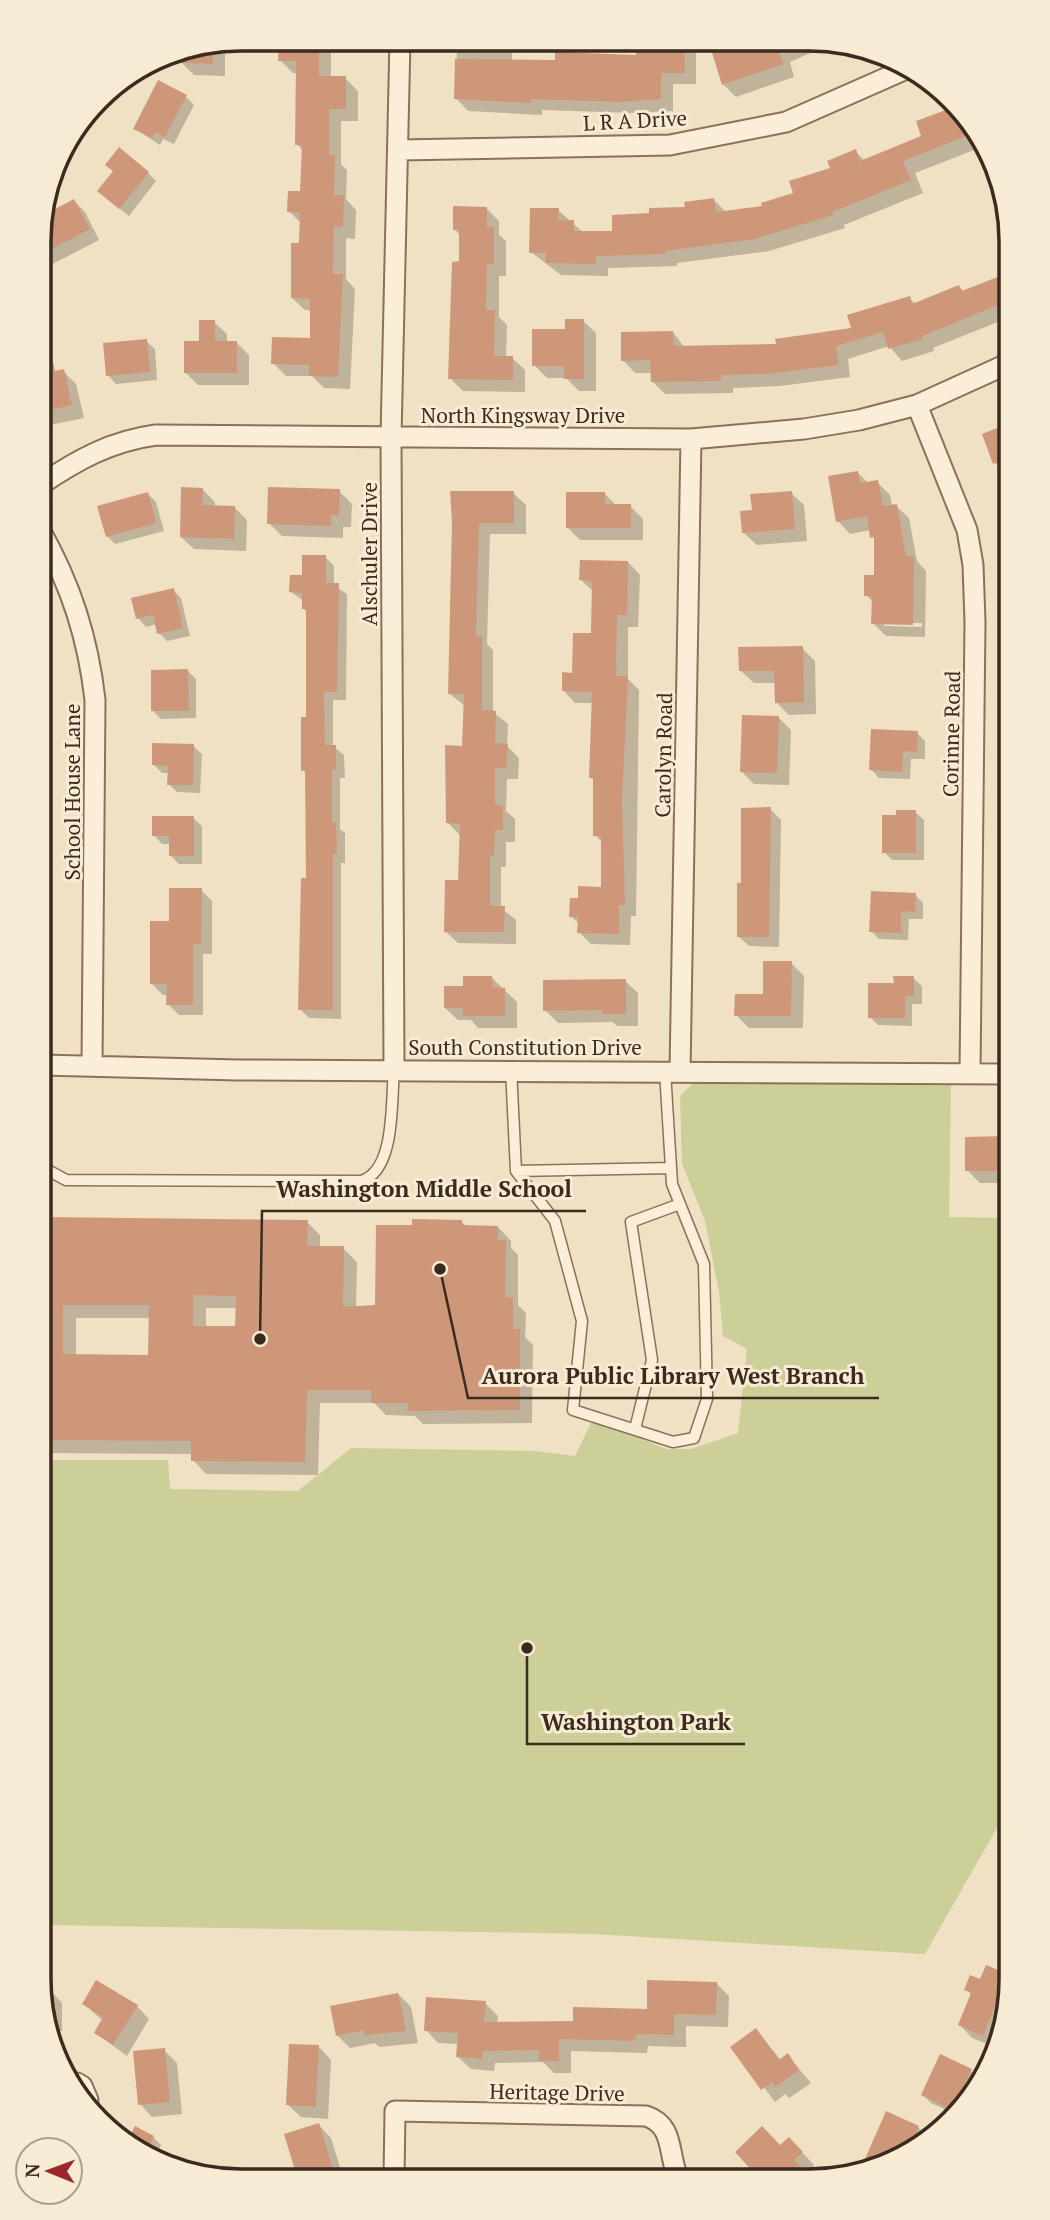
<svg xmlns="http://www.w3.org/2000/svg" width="1050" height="2220" viewBox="0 0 1050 2220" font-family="'PT Serif',serif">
	<rect width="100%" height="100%" fill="#f0e0c4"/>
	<path fill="#cccf97" d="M695 1081 951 1084 949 1217 1008 1218 1010 1805 925 1954 594 1934 45 1925 43 1460H168L170 1489 298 1491 351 1448 535 1451 575 1456 593 1419 666 1449H691L738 1433 747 1349 723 1336 719 1292 705 1221 682 1164 680 1096Z"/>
	<path fill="#0003" fill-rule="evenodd" d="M281 39H358V44H331V78H345L358 91V121H341V164L347 170 346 199 356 210 355 239 346 238V279L355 289 350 389 324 388 312 376H286L273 363 311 340 312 311 305 310 292 298 301 223 289 211 302 193 303 151 297 144 298 73H293L280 60Z
		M457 40H512V61L556 62 638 57V41H685L696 52V84H673V111L634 113 542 110V115L468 111 456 98Z
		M225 41V76L194 75 181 62V50Z
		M730 42H849L857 47 841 54 831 44 790 62 794 77 736 97 723 84 712 47Z
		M186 97 194 105 174 144 163 139 160 145 135 129Z
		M955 108 987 160 974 150 915 173 923 193 844 225 845 228 769 251 677 263V266L608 268V276L561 275 531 252 558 210 584 233H614L651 215 714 200 727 213 765 208 795 194 855 151 865 161 924 137 918 122Z
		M148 173 156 181 129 216 108 199Z
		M74 201 85 212 99 240 39 271 41 219Z
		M486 208 499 221V235L506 241V276H499V317L507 325 506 358H512L525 370V392L463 391 450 378 461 263V236L455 230Z
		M959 287 965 292 1005 294V319L933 348 934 351 902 361 889 346 848 359 850 377 780 386 733 388V393L665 394 652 381V373H635L623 360 673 332 685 348 778 346 853 330 909 298 916 304Z
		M583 321 596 333V391H579L566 378H547L534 365 567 331Z
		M214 322 227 334V343H237L249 355V385H198L185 372Z
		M146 341 155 349 157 380 116 384 108 375Z
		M54 370 57 373 63 371 76 384 84 418 40 427 39 373Z
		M1005 426 1006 474 995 463 984 435Z
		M857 472 869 484 877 482 890 495 892 506H896L909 518 917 561 926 571 925 637 886 636 873 623 874 603 866 595 875 577 876 541 871 530 850 534 838 521ZM884 622 922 623V627L884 626Z
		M202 489 215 502V507H234L247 520 246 551 194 549 181 537Z
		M339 491 352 504 351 527H343V538L282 536 269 523Z
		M513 493 526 505V534H490L487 644 493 650V712L508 724 507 746 519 758 518 779H507L506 811 515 819V842H506V867H501V908L516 920V944L458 943 445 931 460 882V835L448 823 463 747 465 706 450 694 454 523Z
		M791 493 804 505 807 541 757 545 744 533Z
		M148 494 156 502 164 531 115 544 107 536Z
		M605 494 617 506H630L643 519V540H580L567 527Z
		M325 557 334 566V585L347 594 346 700H333V746L344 755 345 778H340V829L345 833V863H341V1019L309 1018 300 1009 308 879 307 774 303 770 308 718V613L303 608 304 601 291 592Z
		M628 562 640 575 638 627H628V679L639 690 636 916H631L630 945 591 944 579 932V924L571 916 580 900 602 889 603 843 595 835V781L591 777 593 703H575L563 690 593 635 594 592 581 580Z
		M173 590 181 598 190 636 167 641 159 633 157 624 146 627 138 618Z
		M802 648 815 661 816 714 789 715 776 702V683H754L741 671Z
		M188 671 196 679V718L161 719 153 711Z
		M41 710 42 754 48 760 47 777H41Z
		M779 718 791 730 789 785 754 784 742 772Z
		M917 733 925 741V759H911L910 779 879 778 871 769Z
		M193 746 202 754 200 793 177 792 169 784V773H162L154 765Z
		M770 809 781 820 779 947 749 946 738 936Z
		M915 812 924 820V860H892L884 852 898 817Z
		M193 818 202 826V864H179L171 856V844H162L154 835Z
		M41 826 45 829V1025H42Z
		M201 890 212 901V954H203V1015H179L168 1004V995H163L152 984 170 922Z
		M915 895 923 903V919H909L908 940 879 939 871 931Z
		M791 963 804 976 803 1028H749L736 1015 764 996Z
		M492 978 517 1002V1028H478L471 1020H458L445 1008 465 988Z
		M913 978 922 986V1004H912V1026L878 1025 870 1017 895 985Z
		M625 981 638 993V1026H617L613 1022 558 1023 545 1010Z
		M1000 1134H1008V1183H980L967 1170 1000 1138Z
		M43 1219 307 1222 320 1235V1248H343L357 1262 356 1308 377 1307 414 1227 462 1222 467 1227H498L511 1241V1248L518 1255V1305L526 1313 525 1337 533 1345 532 1423 423 1424 415 1416 386 1415 374 1403H320L318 1475 206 1474 193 1460V1454L48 1453 43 1448ZM206 1308H237V1328H206ZM76 1318H150V1356H76Z
		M1011 1860V1884L1004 1877Z
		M1011 1904V1933L1003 1924Z
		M1007 1976 1011 1980V1993L995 2047 972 2038 960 2025 972 1995 966 1989Z
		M716 1983 729 1996 728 2027 686 2026V2047L648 2046 647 2053 571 2051V2073H554L543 2062 495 2063 494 2071 471 2069 458 2057 459 2044 438 2043 426 2030 485 2003 498 2016 497 2024 574 2022 648 2011Z
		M45 1992H52L62 2003V2031H45Z
		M398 1994 411 2007 418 2043 379 2047 375 2043 350 2048 337 2035Z
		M84 2004 137 2006 149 2019 127 2056 96 2033 103 2021Z
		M756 2030 781 2060 788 2056 811 2083 789 2098 785 2094 775 2102 733 2047Z
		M319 2047 331 2060 328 2119 301 2117 288 2105Z
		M164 2050 177 2063 182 2114 152 2117 140 2104Z
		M971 2071 979 2079 967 2103 957 2115 931 2103 923 2095Z
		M319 2125 331 2138 343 2177H298L286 2135Z
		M918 2127 926 2135 870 2170 865 2165Z
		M153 2137 161 2145 158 2152 178 2166 129 2142Z
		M781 2147 802 2152 814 2165 807 2175H759L737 2152Z
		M496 2172H521L525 2176H496Z"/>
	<path fill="#cf9779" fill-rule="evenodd" d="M279 39 319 41V76H346V109H329V155H335L334 195H344L343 227 334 226 333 274H343L338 377 309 376V365L271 364 272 337 310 338V299L291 298V243H299L300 213 287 212 288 191H300L302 145H295L296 61H278Z
		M636 41H684L685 73H661V99L620 102 531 99V103L454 99 455 59 555 60V52L636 55Z
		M724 42H776L783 64 722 85 710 46Z
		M213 44V64L155 62 164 54Z
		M158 80 187 95 165 137 155 132 152 138 133 129Z
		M954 107 971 134 903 161 911 180 832 212 833 215 755 239 665 251V254L596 256V264L546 263V253H529L530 208H559L558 220H574V231H612V215L649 213V208L685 207 684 202 714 198 716 212 762 206 761 203 793 193 789 181 830 168 827 161 856 149 860 161 921 136 916 121Z
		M119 147 149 172 119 209 97 191 113 171 105 165Z
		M74 199 90 229 44 253 39 244 42 216Z
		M453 206 487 207V227H494V264H487L486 310H495L494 356H513V380L448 379 452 262 459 261V230H453Z
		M1005 274V302L922 336 923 339 888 349 883 332 836 346 839 365 766 374 721 375V381L651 382 650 360 621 361V332L673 331 674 346 776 344 775 339 851 328 847 315 910 296 912 304 959 285 962 291Z
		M565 319H584V379H564V366H532V329H565Z
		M199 320H215V341H237V373H184V341H199Z
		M46 331 55 371 64 369 72 405 40 412 39 332Z
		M147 339 150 372 106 376 103 343Z
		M1005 425V459L993 464 982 434Z
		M858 471 860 483 878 480 883 506 897 504 906 556H914L913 625 871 624 872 596H864V575H874V537L870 538 867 516 836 522 828 476Z
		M181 487 203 488 202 505 235 506 234 539 180 537Z
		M268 487 340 489 339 515H331V526L267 524Z
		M450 491H514V523H479L476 636H482V710L496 711 495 743 508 744 506 768H495V805L503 806V830H495L494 856H490V906H505L504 932H444L445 880H458L460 824 446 823 445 745 462 746 464 694H448L452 523Z
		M792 491 795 529 742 533 740 511 752 510 750 494Z
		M148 492 156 523 106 537 97 506Z
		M566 492H605V504H631V528H566Z
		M302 555H326V583H339L337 692H324L325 745H336V770H332V822H336L337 854H333V1010H298L301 878H306L305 770 301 771V717H306V609H302V593L289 592 290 575H302Z
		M580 560 628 561 627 615H617L616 676H628L622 800 625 905H619V934L577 933 578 917H569L570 898H578V886L601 887V836H593V778H589L592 692 562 691V672L572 673 573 633H591L592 581 579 580Z
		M174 588 183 628 157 634 153 615 136 619 131 598Z
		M803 646 804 702 775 703 774 671H739L738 647Z
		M188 669 189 711H151V670Z
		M742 715 779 716 777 773 740 772Z
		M871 729 918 731 917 752 903 751 902 772 869 770Z
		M152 743 194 744 193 785H167L168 766 152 765Z
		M771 807 769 937H737V883H741V808Z
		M896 810H916V853H882V815H896Z
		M152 816H194V856H169V836H152Z
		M169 888H202L201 944H193V1005H166L167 984H150V921H169Z
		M871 891 916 893 915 912 901 911V933L869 932Z
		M763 961H792L791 1016H734L735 994H763Z
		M463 976H492L493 987 505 988V1016H463V1008H444V986H463Z
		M893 976H914V996H905V1018H868V983H894Z
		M626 979V1014H602V1010L543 1011V980Z
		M1008 1136V1171H965V1137Z
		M43 1217 308 1220 307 1246H344L343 1307 375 1305 376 1225H412V1219L462 1220V1225L498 1226V1240H506L505 1297 513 1298V1329H520V1410L408 1411V1403H371V1390H307L305 1462 191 1461V1441L43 1440ZM193 1295 236 1296 235 1326H193ZM63 1305H149L148 1355 63 1354Z
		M986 1965 1008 1974 983 2036 958 2025 971 1993 964 1990 970 1975 980 1979Z
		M96 1980 138 2005 113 2045 94 2033 103 2017 82 2004Z
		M647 1980 717 1982 716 2015 674 2014V2035L636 2034 635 2041 559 2039V2061H539V2050L483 2051 482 2059 456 2057 458 2033 424 2031 426 1997 486 2001 484 2022 573 2021V2007L647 2009Z
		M398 1993 406 2031 365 2035 364 2030 336 2036 330 2006Z
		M756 2028 779 2060 788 2053 799 2070 775 2087 772 2082 761 2090 730 2047Z
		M289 2044 319 2045 316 2107 286 2105Z
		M165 2048 170 2102 138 2105 133 2051Z
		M940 2054 972 2069 952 2110 921 2095Z
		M886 2111 919 2126 912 2144 858 2175Z
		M319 2123 334 2172 316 2177H297L284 2134Z
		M135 2126 154 2136 147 2151 127 2141Z
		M762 2126 780 2145 789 2137 803 2152 794 2160 808 2175H756L735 2152Z"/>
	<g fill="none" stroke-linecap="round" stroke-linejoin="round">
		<g stroke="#8b715a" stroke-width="13">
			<path id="lane" d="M511 1069 516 1171 555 1221 582 1321 573 1410 673 1442 694 1438 707 1399 704 1264 672 1184 665 1071
				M42 1167 66 1180 361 1181C396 1171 391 1100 394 1069
				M516 1171 671 1168
				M635 1429 652 1360 631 1222 680 1204"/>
		</g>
		<g stroke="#8b715a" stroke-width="23">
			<path id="street" d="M399 150 670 145 786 122 904 70
				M917 405 967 530 973 565 975 622 970 1073
				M40 485C77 460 111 441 156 435L691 439 804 429 859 420 917 405 1005 365
				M40 530C71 585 88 638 95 700L92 1065
				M42 1065 238 1070 1008 1074
				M394 1069 391 437 400 40
				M680 1071 691 439
				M77 2083 82 2086 88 2100
				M394 2177 395 2111 646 2116C674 2125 668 2152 677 2175"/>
		</g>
		<use href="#lane" stroke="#faeed8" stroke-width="10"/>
		<use href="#street" stroke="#faeed8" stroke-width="19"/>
	</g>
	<g text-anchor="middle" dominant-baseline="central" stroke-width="6" stroke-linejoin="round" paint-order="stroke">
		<g font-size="21" fill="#3b2a1e" stroke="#f7ebd4">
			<text transform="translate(635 120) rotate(-3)">L R A Drive</text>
			<text x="523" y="415">North Kingsway Drive</text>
			<text transform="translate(369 554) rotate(-90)">Alschuler Drive</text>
			<text transform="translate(951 734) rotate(-89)">Corinne Road</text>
			<text transform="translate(663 755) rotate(-89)">Carolyn Road</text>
			<text transform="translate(72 792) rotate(-90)">School House Lane</text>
			<text x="525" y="1047">South Constitution Drive</text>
			<text transform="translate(557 2092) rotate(1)">Heritage Drive</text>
		</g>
	</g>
	<path d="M0 0H1050V2220H0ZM241 51H809A190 190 0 0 1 999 241V1979A190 190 0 0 1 809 2169H241A190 190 0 0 1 51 1979V241A190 190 0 0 1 241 51Z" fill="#f7ebd4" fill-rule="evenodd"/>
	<path fill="none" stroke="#3b2a1e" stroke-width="3.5" d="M241 51H809A190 190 0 0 1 999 241V1979A190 190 0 0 1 809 2169H241A190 190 0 0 1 51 1979V241A190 190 0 0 1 241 51Z"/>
	<path fill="none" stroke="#3b2a1e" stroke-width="2.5" d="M260 1339L262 1211H586M440 1269L468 1398H879M527 1648L527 1744H745"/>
	<g fill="#3b2a1e" stroke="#f7ebd4" stroke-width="2.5">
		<circle cx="260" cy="1339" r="7"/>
		<circle cx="440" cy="1269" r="7"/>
		<circle cx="527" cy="1648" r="7"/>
	</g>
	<g font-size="23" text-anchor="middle" font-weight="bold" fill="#3b2a1e" stroke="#f7ebd4" stroke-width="6" stroke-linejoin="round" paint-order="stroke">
		<text x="424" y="1197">Washington Middle School</text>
		<text x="673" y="1384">Aurora Public Library West Branch</text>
		<text x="636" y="1730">Washington Park</text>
	</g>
	<g transform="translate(49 2171) rotate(271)"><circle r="33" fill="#f7ebd4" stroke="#ac9e8b" stroke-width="2"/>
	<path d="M0-5L12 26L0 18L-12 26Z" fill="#9d272f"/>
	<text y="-10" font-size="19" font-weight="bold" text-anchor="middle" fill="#3b2a1e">N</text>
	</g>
</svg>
